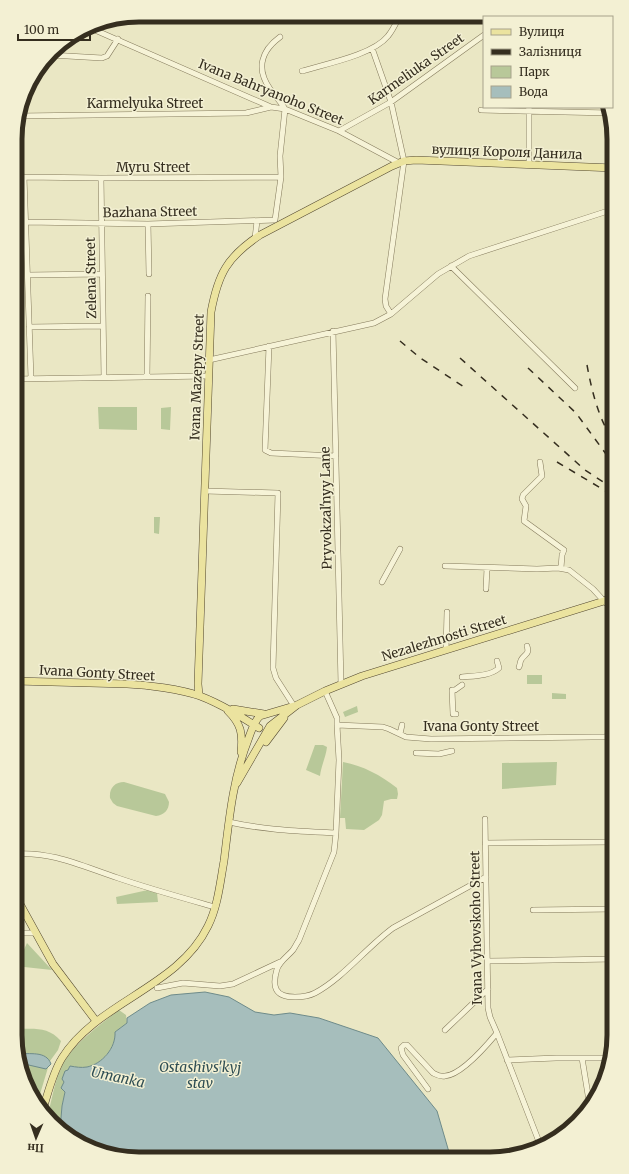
<svg xmlns="http://www.w3.org/2000/svg" width="629" height="1174" viewBox="0 0 629 1174" font-family="Merriweather,serif">
	<rect width="100%" height="100%" fill="#eae7c4"/>
	<path fill="#b8c899" d="M98 407H137V430L99 429Z
		M171 407 170 430 161 429V408Z
		M16 470 19 475 24 516 21 524 16 527Z
		M154 517H160L159 534 154 533Z
		M527 675H542V684H527Z
		M610 686H614V719H610Z
		M552 693 566 694V699H552Z
		M357 706 358 712 345 717 343 712Z
		M315 745H323L327 747C326 757 321 766 320 776L306 770Z
		M343 762C364 766 380 775 397 788L398 794 397 799H391L384 801 382 815 379 820 364 830 346 829 345 818H340Z
		M557 762 556 785 502 789V763Z
		M124 782 165 794 169 802C169 810 164 815 156 816L117 806 113 803 110 798C109 788 115 782 124 782Z
		M148 890 157 893 158 902 117 904 116 897Z
		M27 943 52 970 15 966V959L22 958V954Z
		M119 1010 126 1015 127 1023 115 1032C116 1048 102 1064 87 1067 81 1068 76 1067 70 1066L64 1082 63 1089 65 1092 62 1106 60 1130 47 1117C52 1101 54 1082 62 1066 71 1046 102 1023 119 1010Z
		M15 1029C33 1029 48 1026 61 1041L58 1050 50 1061 37 1104 22 1075Z"/>
	<path fill="#a6bebc" stroke="#6e8b8a" d="M205 992 229 997 255 1012 274 1015 290 1013 319 1018 378 1038 437 1111 451 1159 123 1158 63 1133 60 1130 62 1106 65 1092 61 1088 64 1082 62 1079 65 1071 68 1070 70 1066C76 1067 81 1068 87 1067 102 1064 116 1048 115 1032L127 1023V1018L150 1003 171 995Z
		M18 1053C29 1055 46 1050 51 1064L46 1069 20 1063Z"/>
	<g fill="none" stroke-linecap="round" stroke-linejoin="round">
		<g stroke="#847a5c" stroke-width="6">
			<path id="minor" d="M88 27 271 107 285 109 339 131 399 163
				M372 48 391 102 404 161 385 299 386 306 391 314
				M50 55 102 58 107 56 118 39
				M302 71C325 64 373 55 388 36 393 30 396 23 399 17
				M529 107V164
				M481 110 610 113
				M18 116 246 113 271 107
				M339 131 391 102 484 35
				M16 175 24 177 101 178 281 177
				M24 177 31 378
				M101 178 104 377
				M26 222 148 224 275 220 281 177 280 156 285 109C281 102 275 96 270 89 256 69 261 51 280 37
				M148 224 149 274
				M255 238 257 221
				M451 266 575 388
				M28 275 102 274
				M29 327 103 326
				M333 331 341 684
				M269 346 265 450 271 453 336 456
				M209 360 374 323 391 314 438 274 469 256 614 209
				M147 377 148 296
				M16 379 209 376
				M540 462 542 476 523 495 522 499 526 506 524 521 564 550 562 555 561 568
				M205 491 278 493 273 668 276 678 294 706
				M445 566 537 569 558 568 569 570 593 589 604 601
				M382 582 400 549
				M486 589 487 568
				M446 650 447 612
				M519 667C520 665 520 662 521 660 524 654 530 655 527 646
				M462 677C473 676 491 676 499 668L497 661
				M456 714H453L452 690H455L462 685
				M337 725 383 727 389 729 406 737 431 739 592 737H606L609 733V723L614 721
				M400 734 402 725
				M416 753 439 754 452 751
				M485 819 488 1008 490 1017 497 1033 541 1147
				M229 822C264 830 300 831 336 833L339 760 337 725V718L325 691
				M336 833 334 852 299 940C297 943 295 947 293 950 288 956 280 961 277 969 272 986 274 997 295 997 302 997 309 996 315 993 343 978 367 947 393 928L486 877
				M485 843 614 842
				M15 854C52 851 84 867 118 878 150 889 183 898 215 907
				M533 910 614 909
				M15 933H36
				M488 961 614 959
				M157 988 183 983 220 986 233 984 280 962
				M445 1030 488 989
				M582 1058 590 1107
				M507 1060 556 1058H610
				M428 1089 403 1055 401 1048 404 1045H407L433 1073C437 1075 440 1077 445 1076 461 1075 487 1045 497 1033"/>
		</g>
		<g stroke="#524730" stroke-width="8">
			<path id="major" d="M604 601 614 605
				M15 681 127 684C148 685 180 689 200 696 221 704 240 716 259 728
				M199 695 198 684 211 312C218 274 227 257 260 235L392 166 404 161 416 160 614 168
				M233 709 264 714
				M228 711C241 724 243 733 241 752
				M266 742 284 718
				M237 783 270 726 297 705 325 691 362 676 604 601 614 597
				M15 895 53 964 96 1021
				M42 1112C48 1094 52 1074 62 1058 98 1001 178 988 208 926 218 906 220 883 224 861 229 820 233 778 248 740 251 732 254 721 260 716L294 706"/>
		</g>
		<use href="#minor" stroke="#f6f3d7" stroke-width="5"/>
		<use href="#major" stroke="#ebe39f" stroke-width="7"/>
		<path stroke="#352e1f" stroke-width="1.5" stroke-dasharray="7 7" stroke-linecap="butt" d="M400 341 419 357 464 387
			M460 358 585 470 614 489
			M587 365C591 387 599 423 614 440
			M528 368 576 413 614 465
			M557 462 614 496"/>
	</g>
	<g text-anchor="middle" dominant-baseline="central" stroke-width="3" stroke-linejoin="round" paint-order="stroke">
		<g font-size="13" fill="#352e1f" stroke="#f3f0d3">
			<text transform="translate(416 69) rotate(-35)">Karmeliuka Street</text>
			<text transform="translate(271 92) rotate(22)">Ivana Bahryanoho Street</text>
			<text x="145" y="103">Karmelyuka Street</text>
			<text transform="translate(507 152) rotate(2)">вулиця Короля Данила</text>
			<text x="153" y="167">Myru Street</text>
			<text transform="translate(150 212) rotate(-1)">Bazhana Street</text>
			<text transform="translate(91 278) rotate(-91)">Zelena Street</text>
			<text transform="translate(197 377) rotate(-88)">Ivana Mazepy Street</text>
			<text transform="translate(326 508) rotate(-91)">Pryvokzalʹnyy Lane</text>
			<text transform="translate(444 638) rotate(-17)">Nezalezhnosti Street</text>
			<text transform="translate(97 673) rotate(3)">Ivana Gonty Street</text>
			<text x="481" y="726">Ivana Gonty Street</text>
			<text transform="translate(476 928) rotate(-91)">Ivana Vyhovskoho Street</text>
		</g>
		<g font-size="14" font-style="italic" fill="#2f4e54" stroke="#f3f0d3">
			<text x="200" y="1067">Ostashivs'kyj<tspan x="200" dy="16">stav</tspan></text>
			<text transform="translate(118 1077) rotate(12)">Umanka</text>
		</g>
	</g>
	<path d="M0 0H629V1174H0ZM139 22H490A117 117 0 0 1 607 139V1035A117 117 0 0 1 490 1152H139A117 117 0 0 1 22 1035V139A117 117 0 0 1 139 22Z" fill="#f3f0d3" fill-rule="evenodd"/>
	<path fill="none" stroke="#352e1f" stroke-width="5" d="M139 22H490A117 117 0 0 1 607 139V1035A117 117 0 0 1 490 1152H139A117 117 0 0 1 22 1035V139A117 117 0 0 1 139 22Z"/>
	<rect x="483" y="16" width="130" height="92" fill="#f3f0d3" stroke="#a7a28b"/>
	<rect x="491" y="29" width="20" height="6" fill="#ebe39f" stroke="#a7a28b"/>
	<text x="519" y="36" font-size="12" fill="#352e1f">Вулиця</text>
	<rect x="491" y="49" width="20" height="6" fill="#352e1f" stroke="#a7a28b"/>
	<text x="519" y="56" font-size="12" fill="#352e1f">Залізниця</text>
	<rect x="491" y="66" width="20" height="12" fill="#b8c899" stroke="#a7a28b"/>
	<text x="519" y="76" font-size="12" fill="#352e1f">Парк</text>
	<rect x="491" y="86" width="20" height="12" fill="#a6bebc" stroke="#a7a28b"/>
	<text x="519" y="96" font-size="12" fill="#352e1f">Вода</text>
	<g transform="translate(36 1138) rotate(182)" stroke="#f3f0d3" stroke-width="3" paint-order="stroke">
	<path d="M0-3L7 15L0 10L-7 15Z" fill="#352e1f"/>
	<text y="-6" font-size="11" font-weight="bold" text-anchor="middle" fill="#352e1f">Пн</text>
	</g>
	<path d="M18 34v6h72v-6" fill="none" stroke="#352e1f" stroke-width="2"/>
	<text x="24" y="34" font-size="12" fill="#352e1f" stroke="#f3f0d3" stroke-width="3" paint-order="stroke">100 m</text>
</svg>
